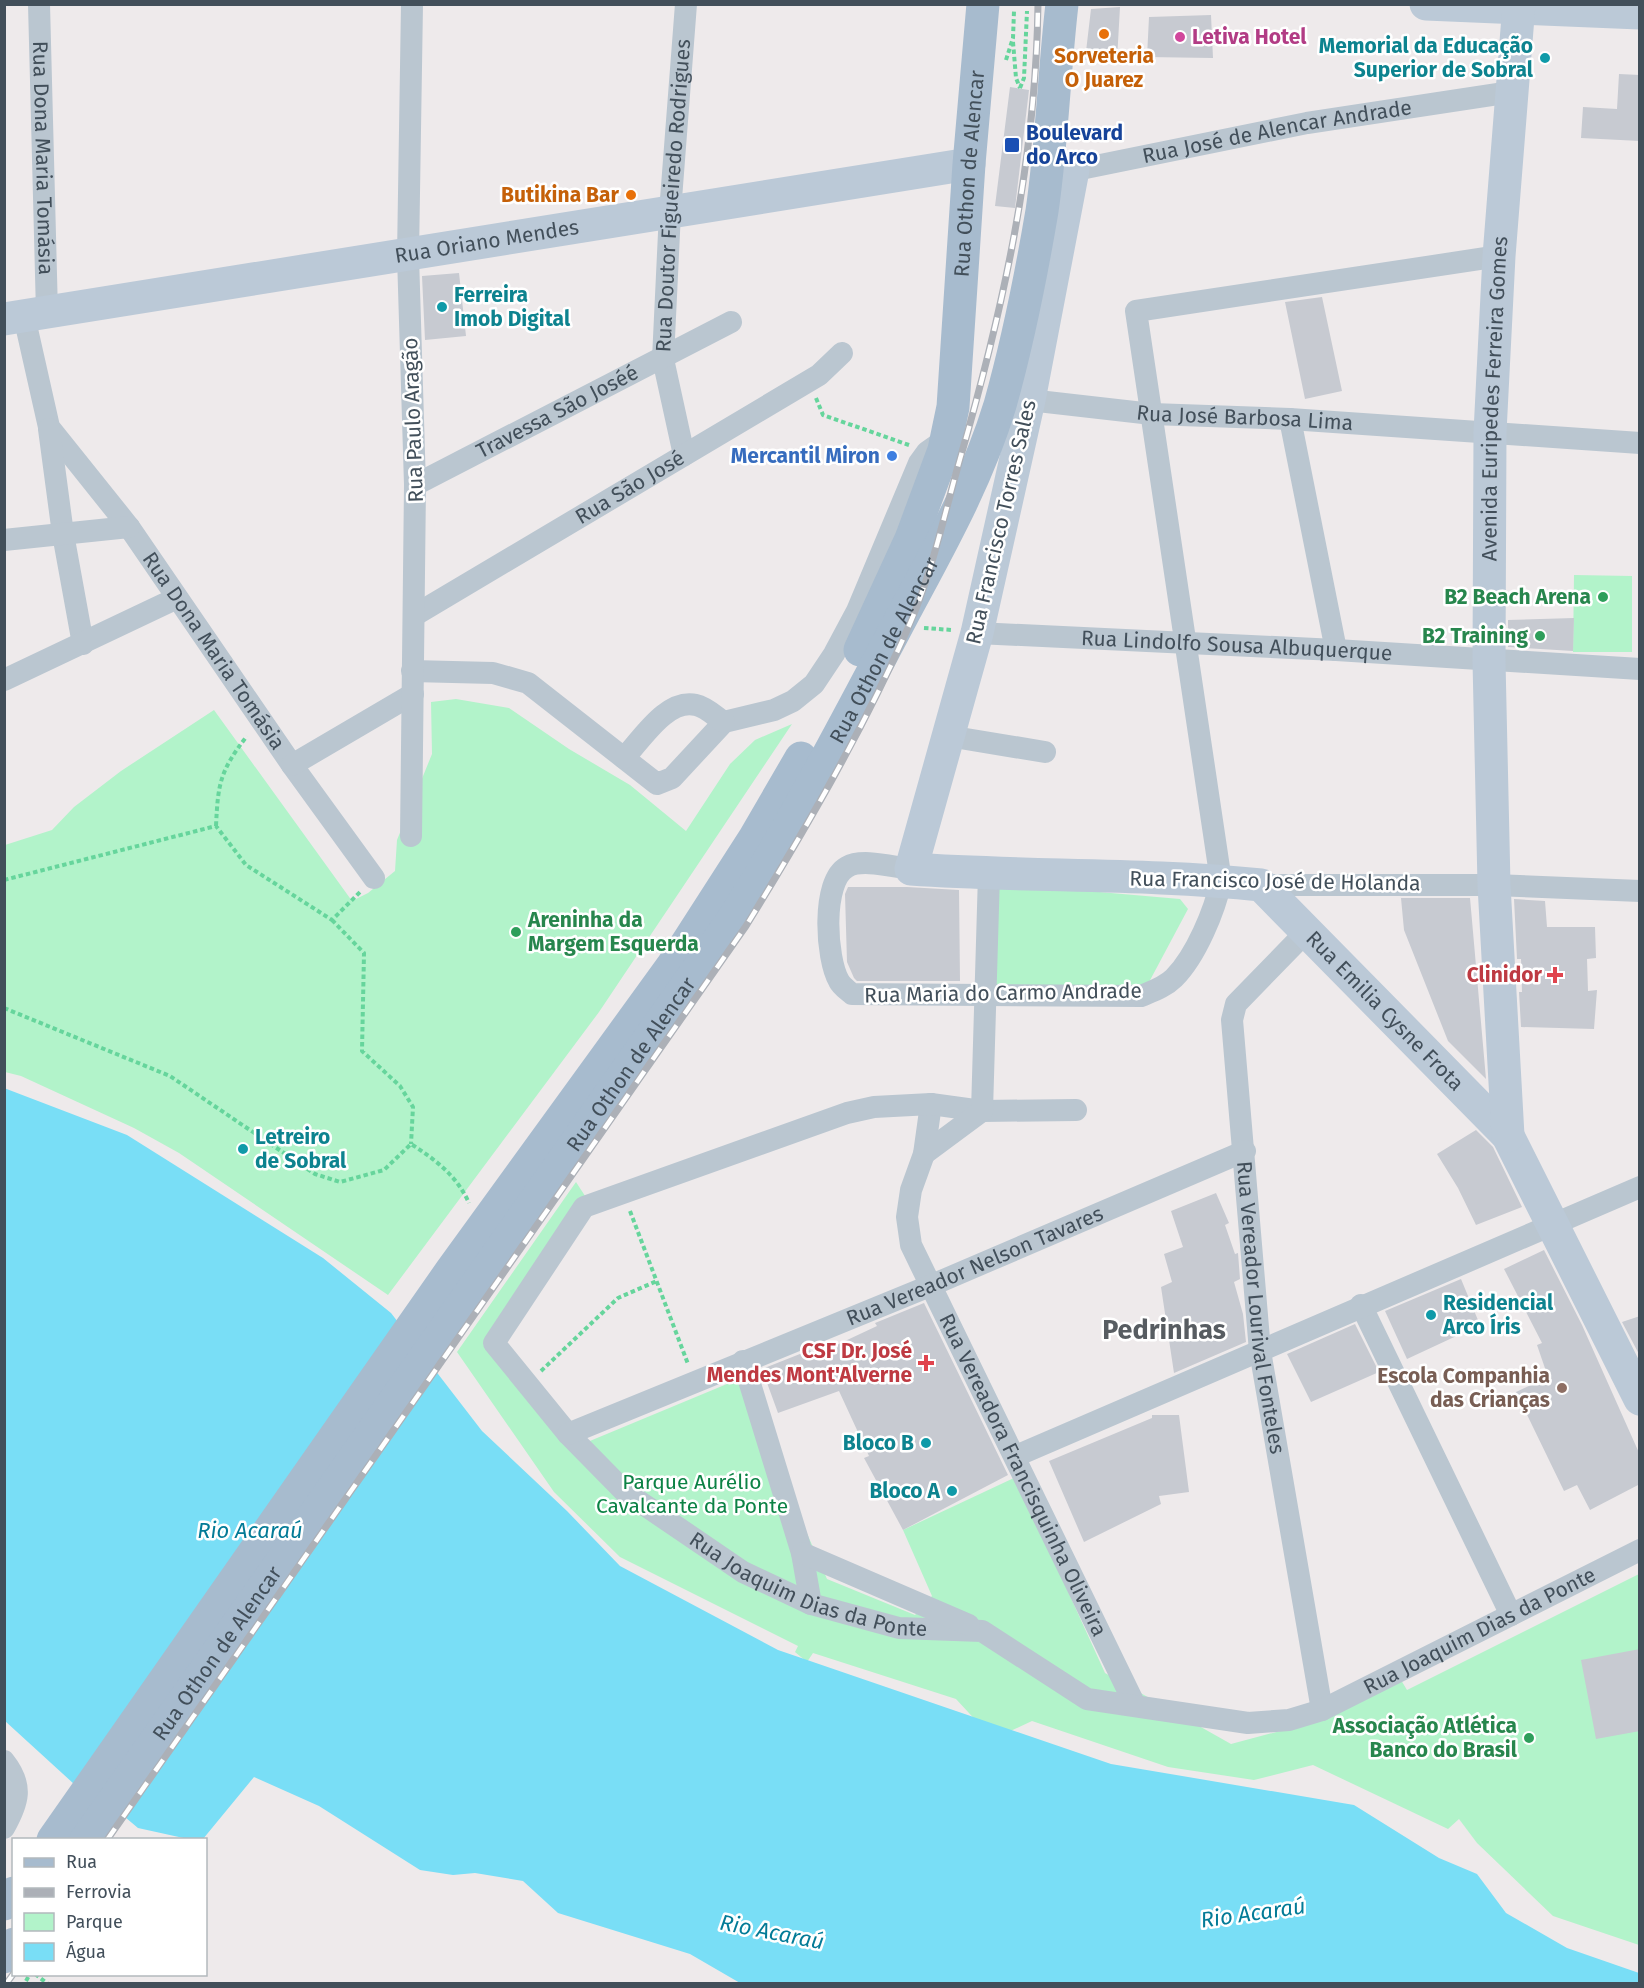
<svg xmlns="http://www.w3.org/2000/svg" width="1644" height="1988" viewBox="0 0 1644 1988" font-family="'Fira Sans',sans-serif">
	<rect width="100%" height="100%" fill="#eeeaeb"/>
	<path fill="#b2f3ca" d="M1574 575 1632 576V652H1573Z
		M456 699 509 708 569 749 630 785 686 831 730 764 755 740 792 724 599 1012 388 1295 179 1153 134 1128 21 1076 5 1072V845L52 830 74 807 121 771 214 710 352 901 368 893 395 871 397 840 432 754 431 702Z
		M995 883 1180 899 1188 909 1148 984 996 990Z
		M576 1182 587 1199 489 1335 585 1443 739 1379 827 1579 915 1615 932 1596 903 1530 1016 1477 1105 1673 1231 1744 1325 1719 1401 1680 1407 1690 1639 1574V1945L1553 1916 1477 1843 1459 1819 1448 1829 1313 1765 1254 1780 1168 1767 1032 1721 993 1739 956 1699 813 1653 807 1662 795 1652 798 1646 620 1557 554 1492 457 1352Z"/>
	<path fill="#79def6" d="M4 1088 127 1135 323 1258 391 1313 482 1431 567 1511 620 1566 778 1650 1111 1764 1354 1805 1439 1858 1477 1874 1506 1913 1567 1948 1639 1973V1983H740L690 1954 558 1913 523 1881 475 1873 453 1875 420 1870 319 1806 254 1777 203 1839H188L138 1828 113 1807 74 1784 5 1721Z"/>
	<path fill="#c7cad1" d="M1120 7 1117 60H1085L1091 9Z
		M1211 15 1213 58 1147 57 1149 17Z
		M1619 74 1640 75V141L1581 138 1583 107 1617 109Z
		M1010 87 1029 90 1015 208 995 206Z
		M459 273 466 336 425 340 422 276Z
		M1322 297 1342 391 1305 399 1285 302Z
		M1574 618 1573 651 1508 647V620Z
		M848 887H907L959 890 960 981H857L854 978 847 962 845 894Z
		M1401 898H1470L1486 1079 1448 1041 1404 930Z
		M1514 899 1545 901 1547 927H1595L1596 958 1587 959 1588 991 1597 990 1594 1029 1521 1027 1519 992H1522L1521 959H1517Z
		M1476 1130 1493 1147 1522 1207 1476 1225 1458 1188 1437 1154Z
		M1216 1193 1229 1223 1225 1225 1235 1254 1238 1253 1240 1279 1234 1282 1243 1314 1246 1342 1174 1373 1161 1287 1172 1282 1164 1254 1183 1247 1171 1211Z
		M1544 1250 1582 1325 1640 1455V1484L1590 1510 1577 1485 1564 1491 1516 1392 1548 1377 1537 1345 1542 1343 1504 1269Z
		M1461 1279 1480 1325 1407 1359 1385 1311Z
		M924 1303 1008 1475 903 1530 864 1458 869 1456 839 1391 778 1413 762 1369 810 1350 813 1356 877 1326 875 1323Z
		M1640 1316V1356L1622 1322Z
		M1355 1324 1379 1372 1311 1402 1287 1354Z
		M1152 1415H1179L1189 1492 1159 1496 1161 1504 1084 1542 1049 1461 1152 1418Z
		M1640 1649V1731L1596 1739 1581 1660Z"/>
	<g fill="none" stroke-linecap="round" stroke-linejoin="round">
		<path stroke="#66d59c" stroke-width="4" stroke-dasharray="4.5 3" stroke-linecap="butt" d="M1013 42 1016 78 1020 88
			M1006 60 1013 38 1014 11
			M1020 88 1024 78 1027 11
			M816 398 823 415 909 445
			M924 628 952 630
			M216 826C218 783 220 771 247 736
			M4 880 216 826 246 865 332 920 360 892
			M332 920 364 953 362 1051 400 1086 413 1107 411 1144
			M4 1008 170 1076 315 1174 340 1182 384 1170 411 1144C436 1160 457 1176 469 1203
			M630 1211 688 1364
			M541 1371 618 1298 657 1281
			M35 1974 48 1984
			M26 1981 30 1974"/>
		<g stroke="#bac6d0" stroke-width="22">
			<path id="s1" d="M39 4 47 313"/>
			<path id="s2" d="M1061 173 1307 123 1511 92"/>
			<path id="s3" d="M24 316 49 427 129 527 292 765 374 878"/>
			<path id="s4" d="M1016 403 1029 400 1152 414 1290 419 1640 443"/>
			<path d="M1290 419 1336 650"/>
			<path d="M49 429 63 534 83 644"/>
			<path id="s5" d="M684 455 663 359 670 212 686 4"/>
			<path id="s6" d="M415 485 731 322"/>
			<path d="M4 540 129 527"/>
			<path id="s7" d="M415 615 819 375 842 353"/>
			<path id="s8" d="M977 633 1336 650 1640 669"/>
			<path d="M412 671 493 673 528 683 657 784 672 778 724 722 774 710 793 701 814 684 834 654 857 611 919 463 927 452 947 438"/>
			<path d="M4 680 177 598"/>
			<path d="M948 736 1045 752"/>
			<path d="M624 758C642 739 667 698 696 705 706 707 716 717 724 722"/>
			<path d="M292 765 413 694"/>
			<path d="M411 836 415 485 408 256 412 4"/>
			<path d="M911 869C893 867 862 858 847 867 821 881 826 959 839 981 842 987 848 990 852 994L1141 996C1153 991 1165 987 1174 978 1196 956 1215 910 1221 881L1136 311 1499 256"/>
			<path d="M1261 885H1494L1640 891"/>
			<path id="s9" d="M1306 932 1236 1004 1232 1020 1260 1351 1322 1710"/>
			<path id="s10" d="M931 1104 924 1154 911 1190 907 1217 911 1245 1135 1705"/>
			<path id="s11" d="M1076 1110 982 1111 931 1104 874 1107 847 1113 584 1207 494 1343 568 1434 624 1491 743 1572 811 1604 899 1628 982 1631 1087 1699 1248 1723 1289 1720 1322 1710 1640 1550"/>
			<path d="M924 1154 982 1111 989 874"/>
			<path d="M1361 1305 1511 1615"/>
			<path d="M743 1361 802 1553 811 1604"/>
			<path id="s12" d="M568 1434 932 1285 1245 1151"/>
			<path d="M1016 1456 1640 1187"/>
			<path d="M802 1553 969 1625"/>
			<path d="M4 1761C24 1786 18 1803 4 1828"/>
		</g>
		<g stroke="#bbc9d7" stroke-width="33">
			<path d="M1426 4 1640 13"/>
			<path id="s13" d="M1073 170 1029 400 977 633 911 869C1028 877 1145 873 1261 885L1508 1136 1640 1399"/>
			<path id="s14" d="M4 319 969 164"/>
			<path id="s15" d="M1508 1136 1494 885 1489 661 1490 432 1499 256 1519 4"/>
		</g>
		<g stroke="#a7bbce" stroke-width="33">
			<path id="s16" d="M860 650 911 539 944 450 953 407 969 164 983 4"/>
			<path d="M53 1840 451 1271 673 965 754 839 801 758"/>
			<path id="s17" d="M86 1840 734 918C793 824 844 726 896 628 935 554 975 487 1000 405 1018 341 1031 276 1042 211 1052 143 1054 73 1062 4"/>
			<path d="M4 1904 14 1893"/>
			<path d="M4 1957 14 1944"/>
		</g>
		<g stroke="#acb0b7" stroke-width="7">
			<path id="rail" d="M107 1840 746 926C805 830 862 732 908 628 932 574 944 515 960 459 1003 310 1036 160 1038 4
				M6 1984 14 1973"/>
		</g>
		<use href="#rail" stroke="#fff" stroke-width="4.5" stroke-dasharray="14" stroke-linecap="butt"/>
	</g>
	<g fill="#e8710a" stroke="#fff" stroke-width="2">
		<circle cx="1104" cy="34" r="6"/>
		<circle cx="631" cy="195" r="6"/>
	</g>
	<circle fill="#d1479c" stroke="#fff" stroke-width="2" cx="1180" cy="37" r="6"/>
	<g fill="#0f9aa8" stroke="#fff" stroke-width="2">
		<circle cx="1545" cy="58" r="6"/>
		<circle cx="442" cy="307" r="6"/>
		<circle cx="243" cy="1149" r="6"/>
		<circle cx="1431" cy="1315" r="6"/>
		<circle cx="926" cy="1443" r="6"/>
		<circle cx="952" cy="1491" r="6"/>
	</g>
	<rect fill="#1a4fb4" stroke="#fff" stroke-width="2" x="1004" y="137" width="16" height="16" rx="3"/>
	<circle fill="#3f7fe0" stroke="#fff" stroke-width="2" cx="892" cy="456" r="6"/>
	<g fill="#2e9e5b" stroke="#fff" stroke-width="2">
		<circle cx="1603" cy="597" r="6"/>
		<circle cx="1540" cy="636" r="6"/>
		<circle cx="516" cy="932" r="6"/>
		<circle cx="1529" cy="1738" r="6"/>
	</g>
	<g fill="#e0444e" stroke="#fff" stroke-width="2">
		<path d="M1552 966h6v6h6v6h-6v6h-6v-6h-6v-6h6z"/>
		<path d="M923 1354h6v6h6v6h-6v6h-6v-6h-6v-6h6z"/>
	</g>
	<circle fill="#8d6e63" stroke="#fff" stroke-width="2" cx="1562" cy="1388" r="6"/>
	<g text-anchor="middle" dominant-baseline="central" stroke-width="5" stroke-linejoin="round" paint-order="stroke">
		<g font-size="21" font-weight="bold" fill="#b23c85" stroke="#fff" text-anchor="start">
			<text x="1192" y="37">Letiva Hotel</text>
		</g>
		<g font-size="21" font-weight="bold" fill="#0d838f" stroke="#fff" text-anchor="end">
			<text x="1533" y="46">Memorial da Educação<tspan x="1533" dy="24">Superior de Sobral</tspan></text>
			<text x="454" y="295" text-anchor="start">Ferreira<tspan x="454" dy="24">Imob Digital</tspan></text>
			<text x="255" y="1137" text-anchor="start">Letreiro<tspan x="255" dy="24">de Sobral</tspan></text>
			<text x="1443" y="1303" text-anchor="start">Residencial<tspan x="1443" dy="24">Arco Íris</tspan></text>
			<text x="914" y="1443">Bloco B</text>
			<text x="940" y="1491">Bloco A</text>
		</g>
		<g font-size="21" font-weight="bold" fill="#c56008" stroke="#fff">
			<text x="1104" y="56">Sorveteria<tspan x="1104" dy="24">O Juarez</tspan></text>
			<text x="619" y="195" text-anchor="end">Butikina Bar</text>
		</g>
		<g font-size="21" fill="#424f5a" stroke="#fff">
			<text stroke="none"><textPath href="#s2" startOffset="220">Rua José de Alencar Andrade</textPath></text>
			<text stroke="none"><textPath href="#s1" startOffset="154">Rua Dona Maria Tomásia</textPath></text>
			<text stroke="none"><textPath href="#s16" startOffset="495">Rua Othon de Alencar</textPath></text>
			<text stroke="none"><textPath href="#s5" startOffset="262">Rua Doutor Figueiredo Rodrigues</textPath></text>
			<text stroke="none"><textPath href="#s14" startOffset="489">Rua Oriano Mendes</textPath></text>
			<text stroke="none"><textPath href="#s15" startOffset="738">Avenida Euripedes Ferreira Gomes</textPath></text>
			<text stroke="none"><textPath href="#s6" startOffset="160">Travessa São Joséé</textPath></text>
			<text stroke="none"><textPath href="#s4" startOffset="230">Rua José Barbosa Lima</textPath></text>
			<text transform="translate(413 420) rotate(-92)">Rua Paulo Aragão</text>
			<text stroke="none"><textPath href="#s7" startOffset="250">Rua São José</textPath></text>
			<text transform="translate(1001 522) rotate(-77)">Rua Francisco Torres Sales</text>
			<text stroke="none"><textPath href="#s8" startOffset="260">Rua Lindolfo Sousa Albuquerque</textPath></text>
			<text stroke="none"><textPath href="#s3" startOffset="392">Rua Dona Maria Tomásia</textPath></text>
			<text stroke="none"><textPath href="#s17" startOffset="1434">Rua Othon de Alencar</textPath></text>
			<text transform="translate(1275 881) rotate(1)">Rua Francisco José de Holanda</text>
			<text transform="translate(1003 993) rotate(-1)">Rua Maria do Carmo Andrade</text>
			<text stroke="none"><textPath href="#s13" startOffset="1245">Rua Emilia Cysne Frota</textPath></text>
			<text stroke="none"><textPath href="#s17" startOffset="948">Rua Othon de Alencar</textPath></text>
			<text stroke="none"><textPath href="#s12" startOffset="440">Rua Vereador Nelson Tavares</textPath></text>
			<text stroke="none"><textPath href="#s9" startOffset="406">Rua Vereador Lourival Fonteles</textPath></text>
			<text stroke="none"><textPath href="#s10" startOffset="400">Rua Vereadora Francisquinha Oliveira</textPath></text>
			<text stroke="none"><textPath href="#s11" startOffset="1080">Rua Joaquim Dias da Ponte</textPath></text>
			<text stroke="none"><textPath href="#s11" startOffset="1803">Rua Joaquim Dias da Ponte</textPath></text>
			<text stroke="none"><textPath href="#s17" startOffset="228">Rua Othon de Alencar</textPath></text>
		</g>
		<g font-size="21" font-weight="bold" fill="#164399" stroke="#fff" text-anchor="start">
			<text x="1026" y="133">Boulevard<tspan x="1026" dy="24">do Arco</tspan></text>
		</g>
		<g font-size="21" font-weight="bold" fill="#366cbe" stroke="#fff" text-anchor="end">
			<text x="880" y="456">Mercantil Miron</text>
		</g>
		<g font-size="21" font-weight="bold" fill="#27864d" stroke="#fff" text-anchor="end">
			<text x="1591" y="597">B2 Beach Arena</text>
			<text x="1528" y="636">B2 Training</text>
			<text x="528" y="920" text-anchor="start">Areninha da<tspan x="528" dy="24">Margem Esquerda</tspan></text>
			<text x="1517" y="1726">Associação Atlética<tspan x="1517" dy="24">Banco do Brasil</tspan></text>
		</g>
		<g font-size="21" font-weight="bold" fill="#be3a42" stroke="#fff" text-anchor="end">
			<text x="1542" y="975">Clinidor</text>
			<text x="912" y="1351">CSF Dr. José<tspan x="912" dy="24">Mendes Mont'Alverne</tspan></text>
		</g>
		<g font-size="21" font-weight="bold" fill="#785e54" stroke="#fff" text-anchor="end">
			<text x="1550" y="1376">Escola Companhia<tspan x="1550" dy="24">das Crianças</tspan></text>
		</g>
		<g font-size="21" fill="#0c8245" stroke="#fff">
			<text x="692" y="1482">Parque Aurélio<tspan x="692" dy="24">Cavalcante da Ponte</tspan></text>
		</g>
		<g font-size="22" font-style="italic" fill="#037b97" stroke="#fff">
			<text x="250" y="1530">Rio Acaraú</text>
			<text transform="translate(1253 1913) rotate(-8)">Rio Acaraú</text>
			<text transform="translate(772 1932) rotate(11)">Rio Acaraú</text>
		</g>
		<g font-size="27" font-weight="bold" fill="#575c61" stroke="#fff">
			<text x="1164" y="1330">Pedrinhas</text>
		</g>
	</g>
	<rect width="1644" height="1988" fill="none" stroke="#424f5a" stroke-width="12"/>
	<rect x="12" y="1838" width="195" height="138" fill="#ffffff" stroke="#b3b9bd" stroke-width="1.5"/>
	<rect x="24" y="1858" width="30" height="9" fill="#a7bbce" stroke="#b3b9bd" stroke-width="1.5"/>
	<text x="66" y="1868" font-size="18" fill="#424f5a">Rua</text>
	<rect x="24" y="1888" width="30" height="9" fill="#acb0b7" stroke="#b3b9bd" stroke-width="1.5"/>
	<text x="66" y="1898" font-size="18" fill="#424f5a">Ferrovia</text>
	<rect x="24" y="1913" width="30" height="18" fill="#b2f3ca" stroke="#b3b9bd" stroke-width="1.5"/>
	<text x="66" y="1928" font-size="18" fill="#424f5a">Parque</text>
	<rect x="24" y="1943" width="30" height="18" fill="#79def6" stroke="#b3b9bd" stroke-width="1.5"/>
	<text x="66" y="1958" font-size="18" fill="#424f5a">Água</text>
</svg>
